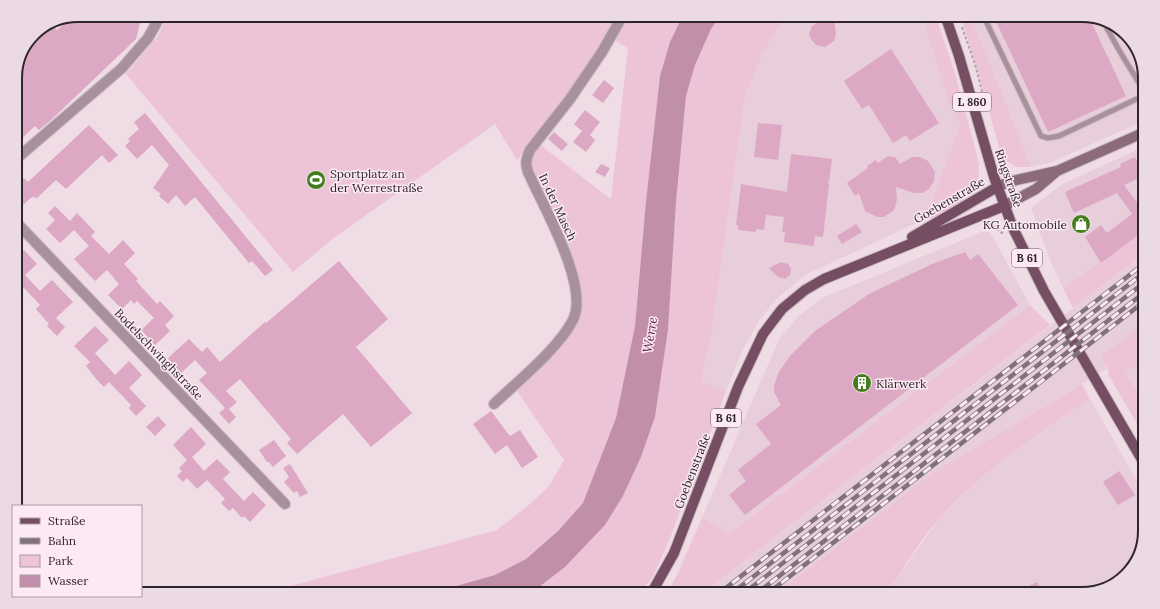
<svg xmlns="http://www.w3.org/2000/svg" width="1160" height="609" viewBox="0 0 1160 609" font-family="Lora,serif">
	<rect width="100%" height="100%" fill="#efdce5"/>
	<path fill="#e8cddb" d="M786 15H922L948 101 960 125 925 219 805 275 776 299 759 321 743 349 726 391 701 381 711 336 745 97 762 54Z
		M969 15H1081L1110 22 1134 43 1145 75V120L1052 162 1031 167Z
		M1145 146V231L1063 288 1050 260 1031 208 1061 185Z
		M982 232H990L1030 305 730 533 702 518 779 339 798 317 822 298Z
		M1145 253V322L1102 357 1108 368 931 474 776 594H701Z
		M1145 359V403L1125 373Z
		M1090 399 1145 495V530L1138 559 1113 585 1082 594H888L890 588 939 519 976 482 1015 451Z"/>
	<path fill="#edc3d8" d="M168 15H617C593 69 554 114 517 160L495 124 335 237 293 272 126 74 158 36Z
		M629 15H683L670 42 660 76 646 201 635 326 616 418 583 504 558 531 526 559 495 575 428 594H261L497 530 529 505 549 486 564 460 515 388 580 307 528 161 539 144 611 199 628 48 614 40Z
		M721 15H786L762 54 745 97 711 336 701 381 726 391 667 546 653 576 640 594H530L565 567 605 525 623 496 641 457 655 417 668 330 676 202 686 96 695 65 711 29Z
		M922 15H935L936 17 954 70 978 159C979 167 980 177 976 185 971 198 938 219 925 219L960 125 948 101Z
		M960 15H970L1031 167H1016L1002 158 975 61Z
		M1145 231V253L1073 308 1063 288Z
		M1030 305 1050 325 701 594H666L676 577 702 518 730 533Z
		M1145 322V359L1125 373 1145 403V437L1109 376 1108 368 1101 357Z
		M1082 384 1090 399C1037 435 983 470 940 518 921 539 906 565 890 588L888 594H776L931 474Z"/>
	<path fill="#c28faa" d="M683 15H721L711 29 695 65 686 96 676 202 668 330 655 417 641 457 623 496 605 525 565 567 530 594H428L495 575 526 559 558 531 583 503 616 418 635 326 646 201 660 76 670 42Z"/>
	<path fill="#dda8c3" d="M78 15H137L141 19 136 39 50 121 39 130 35 126 15 145V75L33 35 53 26 57 30 69 19Z
		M993 15H1082L1089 17 1126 96 1048 132Z
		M834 20 836 34 834 41 825 47 816 45 811 39 809 34 812 26 820 21Z
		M891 49 939 123 910 141 906 135 893 143 869 105 862 109 844 81Z
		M604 80 614 88 603 103 592 95Z
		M585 110 600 122 590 135 595 140 586 152 573 142 582 131 574 124Z
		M145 113 273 270 265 276 252 261 249 263 195 197 185 206 176 195 168 204 159 196 161 194 153 188 169 165 152 145 137 159 125 146 130 141 128 139 139 129 134 122Z
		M758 123 782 125 778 160 754 157Z
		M89 125 118 155 109 163 102 155 66 189 56 180 37 198 32 197 23 205 15 197V186L24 178 28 182Z
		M554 132 568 144 562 151 548 139Z
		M791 154 832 159 829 182 827 180 829 185 823 237 815 236 814 246 784 242 785 232H782L784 217 766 215 764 230 756 229V232L738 230V225H736L741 184 787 192Z
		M888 156 895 157 900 164 912 157H920L928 161 935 172 934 181 929 189 922 193H914L896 187 897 200 894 210 884 217H877L865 211 859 193 855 196 847 183 868 168 867 166 876 160 878 163Z
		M1135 157 1144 176 1124 185 1145 213V230L1101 263 1085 237 1101 225 1107 233 1132 214 1117 193 1074 213 1065 192 1121 167 1120 164Z
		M601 164 610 168 605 177 595 172Z
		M55 206 70 221 77 213 95 232 91 236 109 254 123 240 135 253 124 264 138 279 136 281 157 304 160 301 174 316 165 325 170 331 155 345 141 330 154 318 137 301 134 304 131 300 122 309 108 295 119 284 107 270 95 281 74 259 89 246 74 230 60 243 46 229 55 220 48 213Z
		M856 224 862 232 842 244 837 236Z
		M24 250 37 264 25 275 40 291 52 280 73 302 56 318 65 327 57 336 47 326 49 324 36 309 40 305 24 288 15 296V258Z
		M965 252 970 260 978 254 1018 305 745 515 729 495 746 481 738 470 771 444 756 424 781 405 774 392V386L779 372 790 356 815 331 869 294 932 264Z
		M339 261 388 319 356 347 412 413 371 447 343 414 297 454 287 443 291 439 240 379 226 391 237 402 229 409 236 417 229 424 219 413 225 408 199 380 207 373 195 360 181 373 177 368 170 374 166 370 172 363 168 358 189 339 202 352 207 347 220 362 265 322 266 323Z
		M781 262 788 264 791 269 790 275 785 279 778 277 769 268Z
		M95 326 109 340 95 353 115 375 129 361 142 375 129 388 146 406 136 416 129 408 131 405 109 382 104 387 97 380 86 366 90 362 74 346Z
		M491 411 510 436 520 430 538 457 522 468 507 445 495 454 473 424Z
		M158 416 166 425 155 436 146 427Z
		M191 427 206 444 192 457 204 471 217 459 230 472 223 479 244 501 253 492 266 505 250 522 244 516 242 518 233 508 229 511 221 503 225 499 207 480 197 489 187 478 183 482 177 476 182 471 179 468 187 460 173 445Z
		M274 440 286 456 273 467 269 462H267L259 450Z
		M290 464 308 493 300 497 297 491 294 493 284 482 289 477 283 468Z
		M1119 471 1135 495 1118 505 1103 482Z
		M1037 582 1043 594H1012Z"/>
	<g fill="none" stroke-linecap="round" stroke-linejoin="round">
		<g stroke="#ccbbc3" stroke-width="7">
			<path id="lane" d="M983 15 1041 136 1048 138 1059 136 1145 95
				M1103 20C1115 46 1131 69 1145 93"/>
		</g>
		<g stroke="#ccbbc3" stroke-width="12">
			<path id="street" d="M15 160 122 68 148 38 161 15
				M15 221 285 504
				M494 404C518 381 558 349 573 320 590 286 543 206 528 172 525 164 526 159 530 150L570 99 602 52 623 15"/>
		</g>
		<g stroke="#ccbbc3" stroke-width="12">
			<path id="secondary" d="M997 187 1008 182 1057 171 1145 132
				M1004 206 1036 189 1056 172"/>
		</g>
		<g stroke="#ccbbc3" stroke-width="12">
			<path id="primary" d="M945 15 959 56 994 177 1013 228 1044 291 1145 465
				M912 237 997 187
				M651 594 674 553 738 387 763 334 782 309 805 290 824 279 1004 206"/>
		</g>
		<path stroke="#b2a3ab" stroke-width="2" stroke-dasharray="3 2" stroke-linecap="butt" d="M962 27 975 64 985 103
			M988 224 995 227 1002 233 1004 232"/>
		<use href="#lane" stroke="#a8919d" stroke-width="5"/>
		<use href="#street" stroke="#a8919d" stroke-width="10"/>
		<use href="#secondary" stroke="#8b6a7b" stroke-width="10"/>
		<use href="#primary" stroke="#764e64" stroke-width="10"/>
		<g stroke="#7f7379" stroke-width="4.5">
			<path id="rail" d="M718 594 1145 263
				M731 594 1145 272
				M743 594 1145 282
				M756 594 1145 292
				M767 594 1145 301"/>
		</g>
		<use href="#rail" stroke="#fce9f3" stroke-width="3" stroke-dasharray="9" stroke-linecap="butt"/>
	</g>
	<defs>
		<g id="stadium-disc" transform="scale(1)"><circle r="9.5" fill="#427f1c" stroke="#fce9f3"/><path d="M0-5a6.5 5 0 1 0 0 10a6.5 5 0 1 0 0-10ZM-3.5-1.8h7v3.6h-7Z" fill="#fff"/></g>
		<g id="shop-disc" transform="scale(1)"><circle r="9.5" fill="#427f1c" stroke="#fce9f3"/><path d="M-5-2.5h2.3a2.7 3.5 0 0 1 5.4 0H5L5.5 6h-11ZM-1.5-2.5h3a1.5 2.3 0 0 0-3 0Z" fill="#fff"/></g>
		<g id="building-disc" transform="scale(1)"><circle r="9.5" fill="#427f1c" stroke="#fce9f3"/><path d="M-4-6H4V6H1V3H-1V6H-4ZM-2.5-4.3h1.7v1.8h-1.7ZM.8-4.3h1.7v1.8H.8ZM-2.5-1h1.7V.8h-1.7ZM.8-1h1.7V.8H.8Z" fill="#fff"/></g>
	</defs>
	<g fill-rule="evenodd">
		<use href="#stadium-disc" x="316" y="180"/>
		<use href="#shop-disc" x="1081" y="224"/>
		<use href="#building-disc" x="862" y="383"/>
	</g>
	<g text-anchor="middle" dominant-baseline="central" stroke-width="3" stroke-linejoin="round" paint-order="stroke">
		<g fill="#fce9f3" stroke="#6b6066" stroke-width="1">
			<rect x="953" y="93" width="38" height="18" rx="3"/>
			<rect x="1012" y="249" width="30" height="18" rx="3"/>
			<rect x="711" y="409" width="30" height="18" rx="3"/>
		</g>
		<g font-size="11" font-weight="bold" fill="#2d262a">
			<text x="972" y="102">L 860</text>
			<text x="1027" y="258">B 61</text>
			<text x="726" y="418">B 61</text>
		</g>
		<g font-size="12" fill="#2d262a" stroke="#fce9f3" text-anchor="start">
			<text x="330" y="173">Sportplatz an<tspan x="330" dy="14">der Werrestraße</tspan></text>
			<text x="1067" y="224" text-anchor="end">KG Automobile</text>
			<text x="876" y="383">Klärwerk</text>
		</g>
		<g font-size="12" fill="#2d262a" stroke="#fce9f3">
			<text transform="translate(1009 178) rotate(71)">Ringstraße</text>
			<text transform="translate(949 200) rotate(-30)">Goebenstraße</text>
			<text transform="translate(558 207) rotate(65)">In der Masch</text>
			<text transform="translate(159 354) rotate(46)">Bodelschwinghstraße</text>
			<text transform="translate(692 471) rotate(-69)">Goebenstraße</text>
		</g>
		<g font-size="13" font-style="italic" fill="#64254b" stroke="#fce9f3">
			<text transform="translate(650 335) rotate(-81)">Werre</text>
		</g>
	</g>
	<path d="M0 0H1160V609H0ZM78 22H1082A56 56 0 0 1 1138 78V531A56 56 0 0 1 1082 587H78A56 56 0 0 1 22 531V78A56 56 0 0 1 78 22Z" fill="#ebd9e3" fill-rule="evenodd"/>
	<path fill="none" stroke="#2d262a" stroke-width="2" d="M78 22H1082A56 56 0 0 1 1138 78V531A56 56 0 0 1 1082 587H78A56 56 0 0 1 22 531V78A56 56 0 0 1 78 22Z"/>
	<rect x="12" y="505" width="130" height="92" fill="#fce9f3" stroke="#a99ba3"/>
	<rect x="20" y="518" width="20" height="6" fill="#764e64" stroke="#a99ba3"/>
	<text x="48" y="525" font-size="12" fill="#2d262a">Straße</text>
	<rect x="20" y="538" width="20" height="6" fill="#7f7379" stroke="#a99ba3"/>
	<text x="48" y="545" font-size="12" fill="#2d262a">Bahn</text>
	<rect x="20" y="555" width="20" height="12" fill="#edc3d8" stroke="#a99ba3"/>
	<text x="48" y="565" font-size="12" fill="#2d262a">Park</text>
	<rect x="20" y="575" width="20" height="12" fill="#c28faa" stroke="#a99ba3"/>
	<text x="48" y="585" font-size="12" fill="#2d262a">Wasser</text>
</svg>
